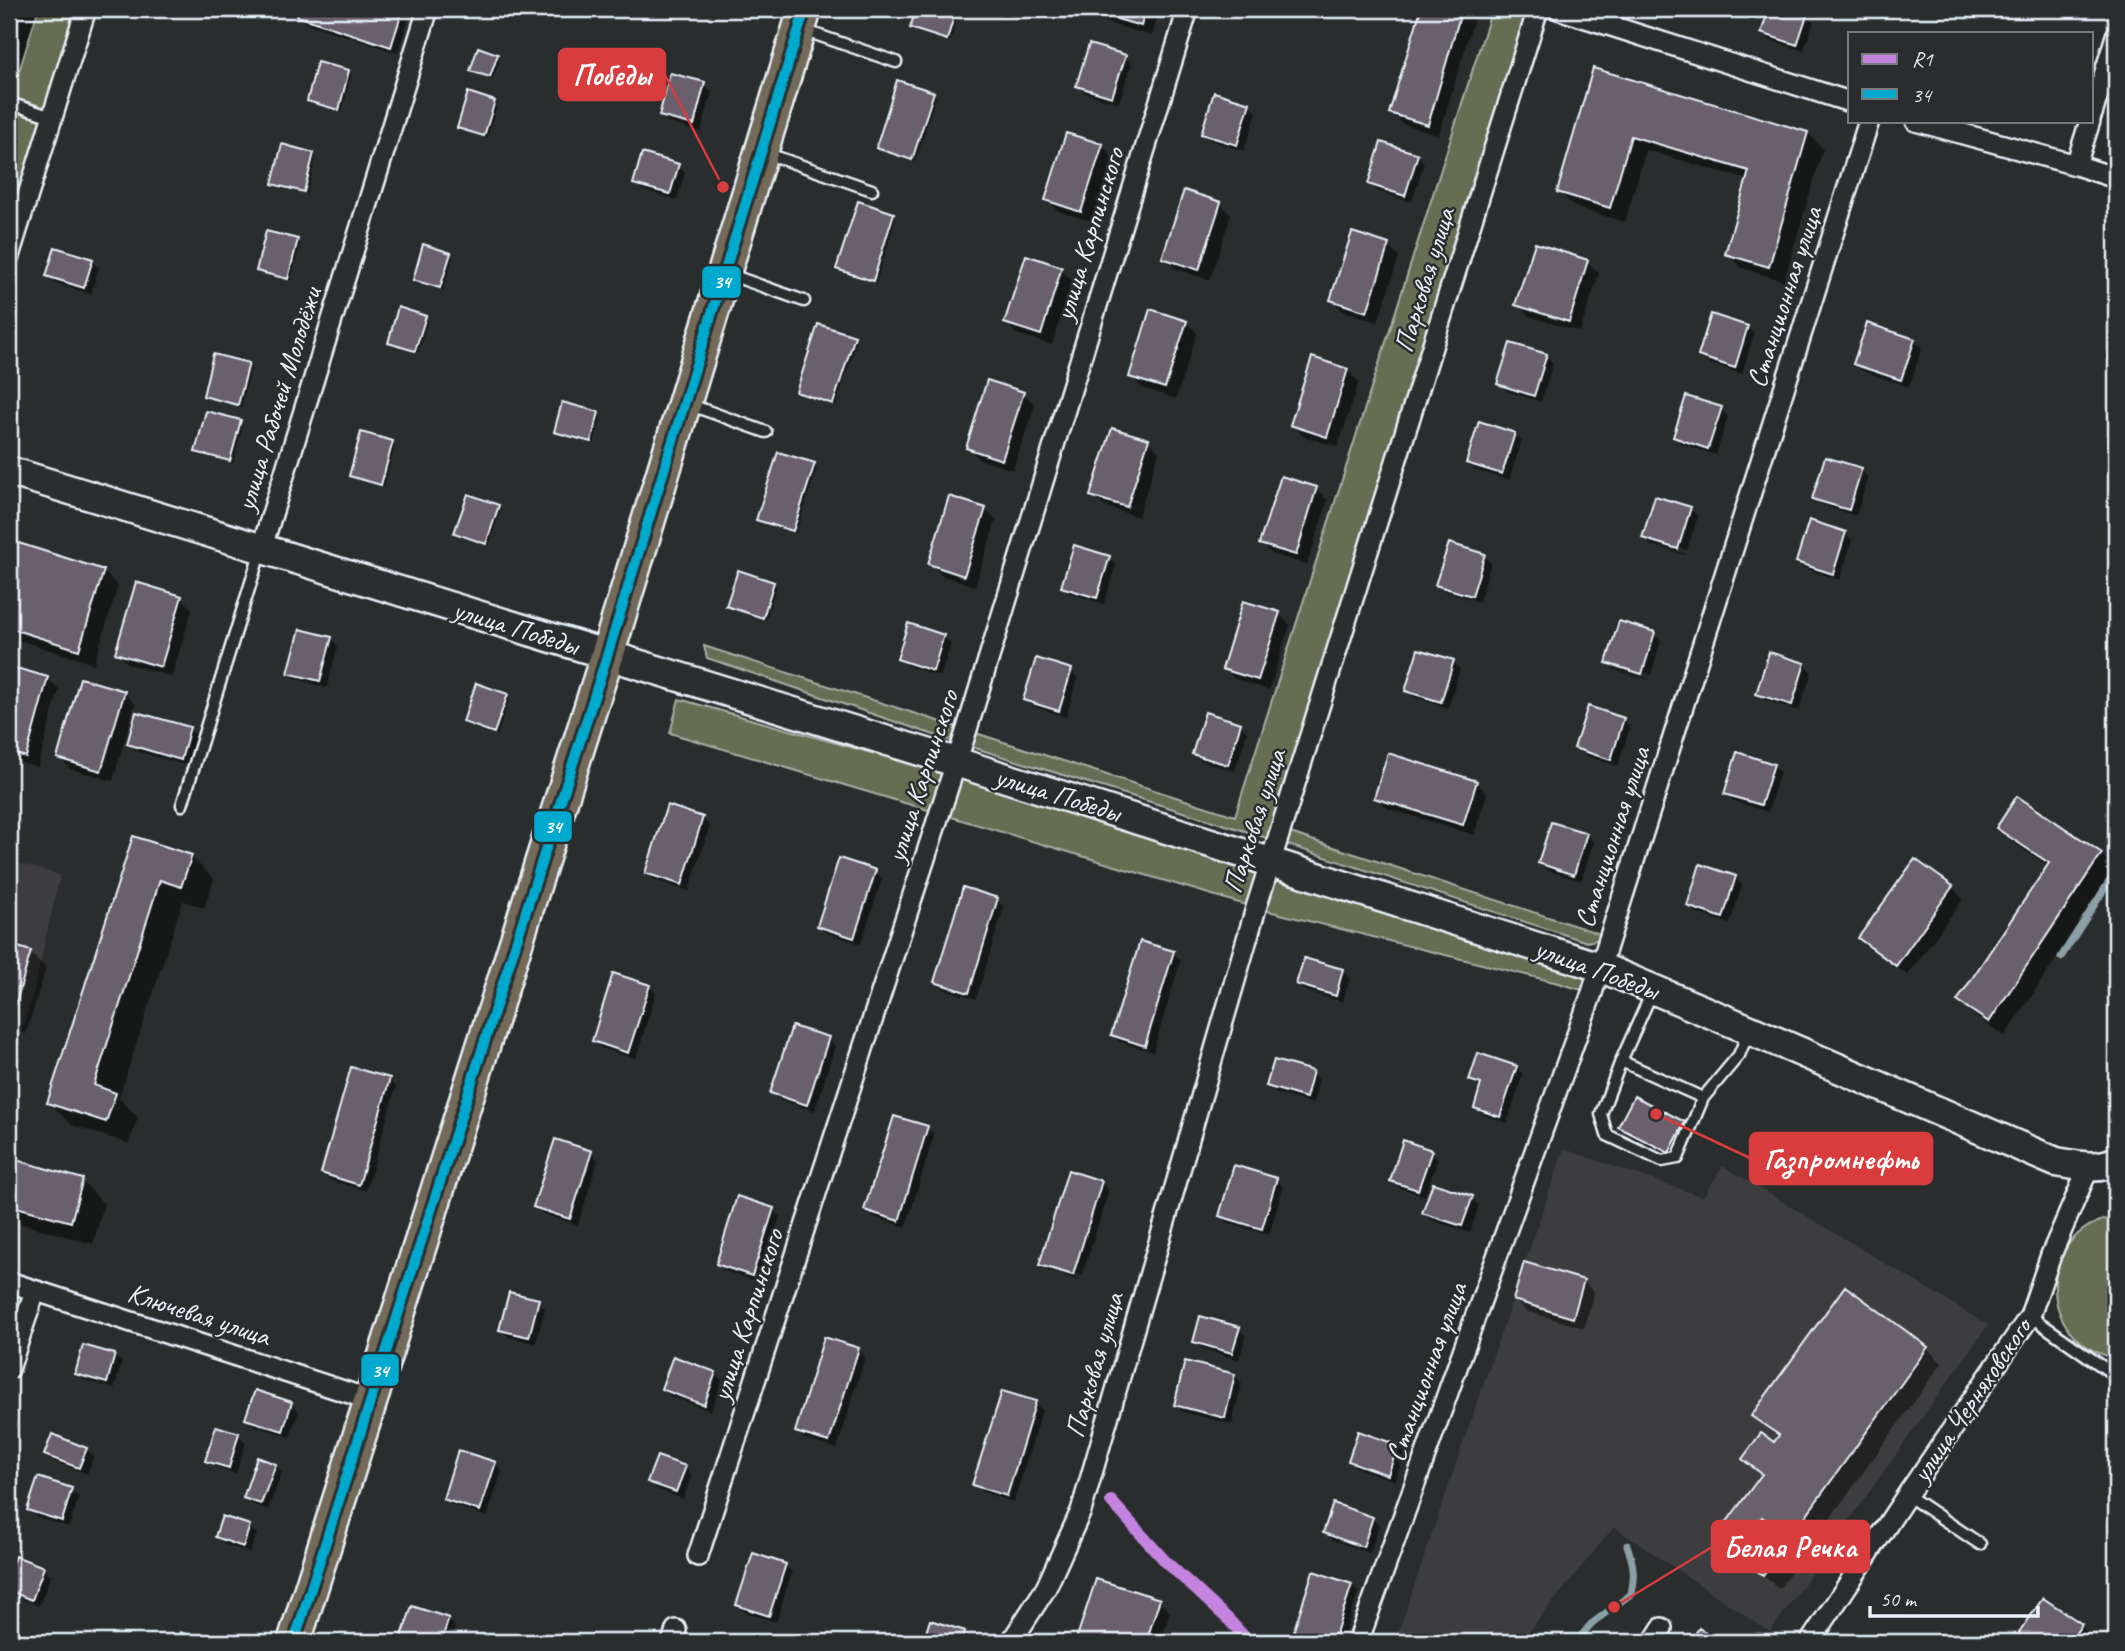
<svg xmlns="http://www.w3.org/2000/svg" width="2125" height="1651" viewBox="0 0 2125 1651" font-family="Caveat,sans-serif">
	<rect width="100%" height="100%" fill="#2a2d2e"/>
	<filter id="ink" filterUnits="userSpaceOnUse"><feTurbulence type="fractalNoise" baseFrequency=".0143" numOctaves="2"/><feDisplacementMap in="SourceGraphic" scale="14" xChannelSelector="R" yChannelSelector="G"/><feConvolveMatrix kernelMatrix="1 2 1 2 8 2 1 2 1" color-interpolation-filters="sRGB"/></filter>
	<g filter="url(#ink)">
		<path fill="#3e3c41" d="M9 861 60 875 33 994 9 1073Z
			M1564 1149 1703 1197 1723 1166 1988 1325 1770 1632 1614 1527 1520 1642H1395Z"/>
		<path fill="#666d52" stroke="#a7afa5" stroke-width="2" d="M38 9H86L9 256V104Z
			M1492 9H1538L1281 830 1610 937 1587 942 1245 831 949 740 707 658 704 646 1235 816Z
			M679 699 907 763 1240 864 1596 981 1592 993 1558 983 1256 908 670 733Z
			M2116 1217V1358C2035 1343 2034 1230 2116 1217Z"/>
		<path fill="#0007" d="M9 9H38L9 100Z
			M301 9H412L398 53 306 23 299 16Z
			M918 9H960L950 42 916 31 912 28Z
			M1096 9H1160L1152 36 1107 23 1095 12Z
			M1423 9H1472L1476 12 1439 135 1403 124 1391 113Z
			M1771 9H1814L1817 11 1804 51 1770 40 1763 33Z
			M1857 29 1869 33H1855Z
			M1850 50V75L1844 69Z
			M497 55 500 59 493 79 475 74 472 70Z
			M1125 57 1132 64 1119 103 1085 93 1078 85Z
			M1594 70 1808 133 1823 149 1784 281 1742 268 1727 253 1748 180 1646 150 1625 222 1574 207 1559 191Z
			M348 71 351 75 342 112 312 104 308 101Z
			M704 84 712 91 701 132 668 123 661 116Z
			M933 93 936 96 915 162 881 150 878 147Z
			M494 102 497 105 487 138 462 130 459 127Z
			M1249 105 1257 112 1244 151 1210 140 1203 133Z
			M2116 109V134L2110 128Z
			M1102 146 1113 157 1093 222 1058 211 1047 200Z
			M313 154 316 157 307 194 277 187 274 184Z
			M1417 155 1424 163 1412 202 1378 191 1370 184Z
			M678 166 685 173 677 200 642 190 635 183Z
			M1220 203 1231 215 1210 280 1176 269 1164 257Z
			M893 214 896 218 876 283 841 272 838 269Z
			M297 241 300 244 291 281 261 273 258 270Z
			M1388 246 1399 257 1378 322 1343 311 1332 300Z
			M450 254 453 257 443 290 418 282 415 279Z
			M92 261 99 268 91 294 55 283 48 275Z
			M1587 261 1599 273 1580 332 1529 316 1517 304Z
			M1061 269 1072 280 1052 345 1017 334 1006 323Z
			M425 317 428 320 418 353 393 345 390 342Z
			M1186 322 1197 333 1176 399 1142 388 1131 376Z
			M1747 327 1754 334 1742 374 1708 363 1700 356Z
			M854 337 857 341 836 406 801 395 798 391Z
			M1914 340 1922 348 1909 387 1862 371 1855 364Z
			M1546 355 1553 363 1541 402 1507 391 1499 384Z
			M248 365 251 368 241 407 208 398 205 395Z
			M1347 370 1359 382 1338 447 1303 436 1292 424Z
			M1023 393 1035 405 1013 470 979 459 968 447Z
			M1721 409 1728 416 1716 455 1682 444 1675 437Z
			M598 414 601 417 594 444 559 434 556 431Z
			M240 422 243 425 233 463 200 455 197 452Z
			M1514 434 1522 441 1509 480 1475 470 1468 463Z
			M1148 441 1159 452 1138 517 1104 506 1092 495Z
			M392 442 395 445 384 487 354 479 351 476Z
			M814 465 817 468 796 533 761 522 758 519Z
			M1861 470 1868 477 1856 516 1822 505 1814 498Z
			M1316 489 1328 500 1307 565 1272 554 1261 543Z
			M498 506 501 509 489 546 459 536 456 533Z
			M985 509 996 521 975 586 941 575 930 563Z
			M1690 509 1698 516 1687 550 1650 539V542L1686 554 1685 555 1651 545 1644 537Z
			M1845 533 1852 540 1840 580 1806 569 1798 562Z
			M9 541 103 571 118 586 94 664 9 637Z
			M1484 556 1491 563 1479 602 1445 591 1437 584Z
			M1109 558 1116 565 1104 604 1070 593 1063 586Z
			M773 584 776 587 766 620 731 609 728 606Z
			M181 597 192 609 172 677 128 664 116 652Z
			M1279 614 1290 625 1269 690 1235 679 1224 668Z
			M1654 634 1661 641 1651 675 1614 664V667L1649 679V680L1615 670 1608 662Z
			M943 636 951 644 940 677 906 665 899 658Z
			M331 639 338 646 327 688 297 679 290 672Z
			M1453 662 1460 669 1448 708 1414 697 1407 690Z
			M1804 665 1812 672 1799 711 1765 700 1758 693Z
			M9 668 47 678 59 689 38 767 9 759Z
			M1071 671 1078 678 1066 717 1032 706 1025 699Z
			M124 693 135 704 113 781 70 769 59 757Z
			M507 695 510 698 497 735 468 725 465 722Z
			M1623 719 1630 727 1618 766 1584 755 1576 748Z
			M1240 725 1247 732 1235 771 1201 761 1194 753Z
			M189 729 197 736 188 766 136 751 129 744Z
			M1773 765 1780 772 1768 812 1734 801 1726 794Z
			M1476 782 1487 794 1474 835 1387 808 1376 797Z
			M702 818 710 826 689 891 654 880 647 873Z
			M1999 828 2101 854 2116 869 2005 1036 1975 1016 1960 1001 2049 866 2014 843Z
			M1586 835 1594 842 1581 881 1547 870 1540 863Z
			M134 838 191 857 214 879 204 908 183 901 119 1098 138 1117 129 1144 72 1125 49 1103Z
			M1916 861 1952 887 1963 899 1908 975 1871 949 1860 938Z
			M875 872 882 879 861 944 827 933 819 926Z
			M1735 877 1742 885 1730 924 1696 913 1689 906Z
			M997 900 1004 907 976 999 944 989 936 981Z
			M9 934 46 968 26 1034 9 1029Z
			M1141 943 1174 953 1181 960 1153 1052 1120 1042 1113 1035Z
			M1305 960 1343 971 1350 978 1343 1002 1306 991 1298 984Z
			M649 986 656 993 636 1059 601 1048 594 1040Z
			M2116 1028V1041L2111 1036Z
			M828 1039 835 1046 815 1111 780 1100 772 1093Z
			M2116 1050V1068L2108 1060Z
			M1516 1067 1523 1074 1507 1123 1483 1115 1476 1107 1482 1088 1471 1080Z
			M1312 1073 1319 1080 1313 1104 1275 1093 1268 1085Z
			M389 1080 396 1087 366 1191 330 1180 323 1173Z
			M1684 1124 1691 1131 1676 1159 1627 1134 1620 1127Z
			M927 1128 934 1135 906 1227 874 1217 866 1210Z
			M1431 1151 1438 1158 1425 1196 1399 1188 1392 1180Z
			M591 1152 598 1160 578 1225 543 1214 535 1206Z
			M9 1160 82 1181 104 1204 93 1244 9 1220Z
			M1276 1179 1283 1187 1269 1235 1228 1223 1221 1216Z
			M1101 1182 1109 1190 1082 1276 1047 1265V1269L1081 1280 1080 1281 1048 1271 1041 1264Z
			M1472 1198 1479 1205 1470 1233 1431 1220 1424 1212Z
			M773 1209 780 1217 760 1282 725 1271 718 1264Z
			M1583 1281 1594 1292 1584 1328 1526 1311 1515 1300Z
			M538 1301 545 1308 536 1344 509 1337 501 1330Z
			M1239 1329 1246 1336 1239 1360 1202 1348 1195 1341Z
			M1927 1348 1942 1363 1779 1589 1756 1569 1782 1534 1778 1531 1759 1556 1741 1542 1726 1527 1762 1476 1745 1459 1774 1445 1779 1438 1754 1415Z
			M858 1349 865 1357 837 1449 804 1439 797 1431Z
			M114 1356 122 1363 114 1389 84 1380 77 1373Z
			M715 1373 722 1380 711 1411 670 1396 663 1389Z
			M1235 1376 1242 1383 1232 1424 1183 1412 1176 1405Z
			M1035 1403 1042 1410 1014 1502 982 1492 974 1485Z
			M291 1404 299 1411 290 1437 254 1426 247 1418Z
			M238 1435 246 1442 236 1474 215 1467 207 1460Z
			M1397 1446 1404 1454 1395 1481 1357 1468 1350 1461Z
			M86 1449 94 1456 87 1474 53 1461 46 1454Z
			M495 1463 502 1471 487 1517 452 1505 445 1498Z
			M275 1465 282 1472 268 1510 252 1504 245 1497Z
			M685 1467 692 1475 683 1499 657 1489 649 1482Z
			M71 1490 79 1497 69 1527 37 1517 29 1509Z
			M223 1518 249 1527 257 1534 250 1553 224 1544 217 1537Z
			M1372 1518 1379 1525 1370 1553 1332 1540 1325 1532Z
			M16 1558 43 1568 51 1576 39 1606 12 1595 9 1592V1577Z
			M785 1565 792 1572 776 1622 745 1612 738 1605Z
			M1351 1585 1358 1592 1342 1642H1297L1293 1638Z
			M2044 1600 2081 1626 2092 1637 2088 1642H2015Z
			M1159 1601 1170 1612 1161 1642H1081L1078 1639Z
			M413 1608 448 1619 455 1627 450 1642H402Z
			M931 1622 964 1632 971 1640 970 1642H925Z"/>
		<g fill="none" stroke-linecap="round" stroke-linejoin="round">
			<path stroke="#8a9fa6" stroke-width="7" d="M2061 957 2116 871
				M1576 1642 1591 1624 1631 1594C1635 1574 1634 1565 1627 1545"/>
		</g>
		<path fill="#6b5e6c" stroke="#e8f1f8" stroke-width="2" d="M299 9H403L391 47 297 16Z
			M916 9H956L947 40 910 28Z
			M1094 9H1146L1141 26 1093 12Z
			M1421 9H1462L1428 125 1389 113Z
			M1769 9H1809L1797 45 1761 33Z
			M1089 44 1126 55 1112 97 1076 86Z
			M478 47 498 54 490 77 470 71Z
			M317 62 349 70 339 110 307 101Z
			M1593 68 1808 132 1769 267 1725 254 1749 171 1631 136 1610 208 1557 192Z
			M670 73 705 82 694 125 659 116Z
			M897 80 934 92 912 160 876 148Z
			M468 92 495 101 484 136 457 128Z
			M1214 92 1250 103 1237 145 1201 134Z
			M1066 133 1103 144 1081 212 1045 200Z
			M1381 142 1418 154 1405 196 1368 184Z
			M282 144 314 153 304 192 272 184Z
			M642 153 679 164 670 194 633 184Z
			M1184 190 1221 202 1199 270 1162 258Z
			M858 201 894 213 873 281 836 269Z
			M266 231 298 239 288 279 256 271Z
			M1352 232 1389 244 1367 312 1330 300Z
			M1535 243 1588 260 1569 322 1515 305Z
			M423 244 451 253 440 288 413 280Z
			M55 247 93 259 84 288 46 276Z
			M1026 255 1062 267 1041 335 1004 323Z
			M398 307 426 316 415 351 388 343Z
			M1150 309 1187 321 1165 388 1129 377Z
			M1711 314 1748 326 1735 368 1698 356Z
			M1867 323 1915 339 1901 380 1853 364Z
			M818 324 855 336 833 404 796 392Z
			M1510 343 1547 354 1534 396 1497 384Z
			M213 354 249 363 238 405 203 396Z
			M1312 357 1348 369 1327 437 1290 425Z
			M987 380 1024 392 1002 460 966 448Z
			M1686 396 1722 407 1708 449 1673 437Z
			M562 402 599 412 591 442 554 432Z
			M206 411 241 420 230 461 195 452Z
			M1479 421 1515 433 1502 474 1466 463Z
			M1112 428 1149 439 1127 507 1090 496Z
			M361 432 393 441 381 485 349 476Z
			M778 452 815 463 793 531 756 520Z
			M1825 457 1862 468 1849 510 1812 499Z
			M1281 476 1317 487 1296 555 1259 544Z
			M468 494 499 505 486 544 454 533Z
			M949 496 986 508 964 576 928 564Z
			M1655 496 1691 507 1678 549 1642 538Z
			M1809 520 1846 532 1833 574 1796 562Z
			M9 540 104 570 79 650 9 628Z
			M1449 543 1485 554 1472 596 1435 585Z
			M1074 545 1110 556 1097 598 1061 587Z
			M738 570 774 582 763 618 726 606Z
			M136 582 182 596 161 667 115 653Z
			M1243 601 1280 612 1258 680 1222 669Z
			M1619 621 1655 632 1642 674 1606 663Z
			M908 623 944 635 933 671 897 659Z
			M300 629 332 637 320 681 288 673Z
			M1418 649 1454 660 1441 702 1405 691Z
			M1769 652 1805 663 1792 705 1756 694Z
			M1036 658 1072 669 1059 711 1023 700Z
			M9 666 48 677 26 757 9 752Z
			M80 678 125 691 101 771 57 758Z
			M476 683 508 694 494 733 463 722Z
			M1588 706 1624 718 1611 760 1574 748Z
			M136 712 190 727 181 760 127 744Z
			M1205 712 1241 723 1228 765 1192 754Z
			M1737 752 1774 764 1761 805 1724 794Z
			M1388 753 1477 781 1463 825 1374 798Z
			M2017 796 2102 853 1989 1022 1957 1001 2049 863 1996 828Z
			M667 805 703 817 682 885 645 873Z
			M1551 822 1587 833 1574 875 1538 863Z
			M133 836 192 855 181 887 160 880 94 1085 116 1093 106 1122 47 1103Z
			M839 858 876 870 854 938 817 926Z
			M1915 859 1953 886 1896 966 1858 938Z
			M1700 864 1736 876 1723 918 1687 906Z
			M963 887 998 898 969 993 934 982Z
			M9 932 12 933 9 944 31 951 11 1020 9 1019Z
			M1140 941 1174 951 1145 1046 1111 1035Z
			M1304 958 1343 969 1336 996 1296 984Z
			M613 973 650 985 628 1053 592 1041Z
			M792 1026 829 1037 807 1105 770 1093Z
			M1478 1053 1517 1066 1500 1117 1474 1108 1481 1084 1469 1080Z
			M1274 1060 1313 1071 1306 1098 1266 1086Z
			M351 1067 390 1078 359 1185 321 1173Z
			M1634 1096 1685 1122 1669 1153 1618 1127Z
			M894 1116 928 1126 899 1221 864 1210Z
			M555 1139 592 1151 570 1219 533 1207Z
			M1403 1140 1432 1150 1418 1190 1390 1181Z
			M9 1158 83 1179 71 1222 9 1205Z
			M1234 1165 1277 1178 1262 1229 1219 1216Z
			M1068 1170 1102 1181 1073 1275 1039 1265Z
			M1433 1183 1473 1196 1462 1226 1422 1213Z
			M737 1196 774 1208 752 1276 716 1264Z
			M1524 1262 1584 1280 1573 1318 1513 1300Z
			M1845 1286 1928 1347 1763 1575 1754 1569 1781 1531 1762 1517 1744 1542 1723 1527 1762 1474 1742 1459 1761 1433 1774 1442 1779 1435 1751 1416Z
			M509 1292 539 1299 529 1337 499 1330Z
			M1200 1316 1240 1327 1232 1353 1193 1342Z
			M824 1337 859 1348 829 1442 795 1432Z
			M83 1345 115 1354 107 1383 75 1374Z
			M673 1356 716 1372 704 1405 661 1389Z
			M1185 1361 1235 1374 1225 1418 1174 1405Z
			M255 1390 292 1402 283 1431 245 1419Z
			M1002 1391 1036 1401 1007 1496 972 1485Z
			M216 1426 239 1433 229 1468 205 1461Z
			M1358 1431 1398 1445 1388 1475 1348 1461Z
			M52 1434 87 1448 79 1468 44 1455Z
			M458 1450 496 1462 480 1511 443 1499Z
			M657 1456 686 1466 676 1492 647 1482Z
			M257 1457 276 1464 261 1504 243 1498Z
			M38 1477 72 1488 62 1521 27 1510Z
			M1333 1503 1373 1517 1363 1547 1323 1533Z
			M222 1516 250 1525 243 1547 215 1537Z
			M753 1553 786 1564 769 1616 736 1605Z
			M15 1556 44 1567 32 1600 9 1591V1572Z
			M1313 1571 1352 1584 1333 1642H1302L1291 1639Z
			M1096 1579 1160 1599 1146 1642H1084L1076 1640Z
			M2043 1598 2082 1624 2070 1642H2013Z
			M412 1606 449 1618 441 1642H400Z
			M930 1620 965 1631 961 1642H923Z
			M1699 1628 1720 1642H1690Z
			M180 1632 207 1642H176Z"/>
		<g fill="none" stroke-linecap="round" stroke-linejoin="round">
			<g stroke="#e8f1f8" stroke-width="15">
				<path id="lane" d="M803 30 896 62
					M9 103 52 117
					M765 153 872 190
					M728 274 804 301
					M688 404 766 432
					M182 805 261 550
					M1652 992 1621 1061 1703 1098 1739 1055 1749 1031
					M1621 1061 1601 1114 1607 1135 1662 1161 1678 1158 1703 1098
					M2030 1316 2116 1376
					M1907 1495 1980 1544
					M2113 1642 2116 1637"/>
			</g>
			<g stroke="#e8f1f8" stroke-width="24">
				<path id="street" d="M1558 9 1850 102
					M2092 114 2116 36
					M1916 121 2076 165 2116 178
					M2076 165 2090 121
					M9 256 86 9
					M261 550 428 9
					M9 1282 371 1400
					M9 1369 35 1291
					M698 1556 967 729 1188 9
					M672 1642 676 1630
					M1011 1642 1046 1588 1081 1511 1256 908 1538 9
					M1358 1642 1592 993 1869 121
					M1653 1642 1662 1628
					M1810 1642 1907 1495 2030 1316 2051 1255 2089 1167"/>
			</g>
			<g stroke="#e8f1f8" stroke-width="33">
				<path id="secondary" d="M9 471 956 762 1600 967 1750 1030 2056 1162C2075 1165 2098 1171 2116 1161"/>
			</g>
			<g stroke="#e8f1f8" stroke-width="37">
				<path id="primary" d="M294 1642 607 656 805 9"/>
			</g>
			<use href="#lane" stroke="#2a2d2e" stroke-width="10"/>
			<use href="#street" stroke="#2a2d2e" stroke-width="19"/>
			<use href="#secondary" stroke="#2a2d2e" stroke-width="28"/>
			<use href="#primary" stroke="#736b5a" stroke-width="32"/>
			<g stroke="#2a2d2e" stroke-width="16">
				<path id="bus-1" d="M294 1642 607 656 805 9"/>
			</g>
			<use href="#bus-1" stroke="#00a9ce" stroke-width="10"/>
			<g stroke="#2a2d2e" stroke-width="18">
				<path id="rail-1" d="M1111 1501 1166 1562 1229 1620 1249 1642"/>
			</g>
			<use href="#rail-1" stroke="#c483df" stroke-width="12"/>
		</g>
	</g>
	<g text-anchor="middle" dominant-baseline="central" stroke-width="5" stroke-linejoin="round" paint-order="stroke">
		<g font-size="28" fill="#e8f1f8" stroke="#2a2d2e">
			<text transform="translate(1089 234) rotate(-73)">улица Карпинского</text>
			<text transform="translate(1424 280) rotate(-73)">Парковая улица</text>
			<text transform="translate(1784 297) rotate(-72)">Станционная улица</text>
			<text transform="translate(278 399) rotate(-73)">улица Рабочей Молодёжи</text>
			<text transform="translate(516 627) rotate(17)">улица Победы</text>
			<text transform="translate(922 776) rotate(-72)">улица Карпинского</text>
			<text transform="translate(1058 794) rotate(17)">улица Победы</text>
			<text transform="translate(1254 821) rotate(-72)">Парковая улица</text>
			<text transform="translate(1612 837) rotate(-72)">Станционная улица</text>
			<text transform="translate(1597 969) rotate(20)">улица Победы</text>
			<text transform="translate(199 1314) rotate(18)">Ключевая улица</text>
			<text transform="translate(747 1315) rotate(-72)">улица Карпинского</text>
			<text transform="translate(1094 1365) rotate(-74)">Парковая улица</text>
			<text transform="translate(1426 1372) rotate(-70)">Станционная улица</text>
			<text transform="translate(1971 1400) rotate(-56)">улица Черняховского</text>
		</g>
	</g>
	<path fill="none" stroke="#d83c3d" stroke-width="2.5" d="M723 187L665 75M1656 1114L1750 1158M1614 1607L1712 1547"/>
	<g fill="#d83c3d" stroke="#2a2d2e" stroke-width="2.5">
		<circle cx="723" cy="187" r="7"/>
		<circle cx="1656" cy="1114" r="7"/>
		<circle cx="1614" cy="1607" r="7"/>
	</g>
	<g fill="#d83c3d" stroke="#d83c3d" stroke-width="2.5">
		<rect x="559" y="49" width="106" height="51" rx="7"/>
		<rect x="1750" y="1133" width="182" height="51" rx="7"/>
		<rect x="1712" y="1521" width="157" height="51" rx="7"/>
	</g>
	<g font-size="30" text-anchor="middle" font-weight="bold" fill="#fff">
		<text x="612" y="85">Победы</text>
		<text x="1841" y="1169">Газпромнефть</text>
		<text x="1790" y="1557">Белая Речка</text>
	</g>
	<g stroke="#2a2d2e" stroke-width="2.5">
		<rect x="701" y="265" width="41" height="34" rx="7" fill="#00a9ce"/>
		<rect x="533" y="810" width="40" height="33" rx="7" fill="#00a9ce"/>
		<rect x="360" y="1353" width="40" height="34" rx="7" fill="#00a9ce"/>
	</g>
	<g font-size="19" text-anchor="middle" font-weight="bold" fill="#fff">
		<text x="722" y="288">34</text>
		<text x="553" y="833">34</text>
		<text x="380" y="1377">34</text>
	</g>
	<rect width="2125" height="1651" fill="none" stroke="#2a2d2e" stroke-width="35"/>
	<rect x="18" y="18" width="2090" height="1616" fill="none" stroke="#e8f1f8" stroke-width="2.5" filter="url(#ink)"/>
	<rect x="1848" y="32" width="245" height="91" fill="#2a2d2e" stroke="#767b7f" stroke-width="2"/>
	<rect x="1862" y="54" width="35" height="10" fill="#c483df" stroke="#767b7f" stroke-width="2"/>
	<text x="1912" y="66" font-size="21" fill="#e8f1f8">R1</text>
	<rect x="1862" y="89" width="35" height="10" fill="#00a9ce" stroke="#767b7f" stroke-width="2"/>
	<text x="1912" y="102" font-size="21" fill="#e8f1f8">34</text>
	<path d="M1870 1606v10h168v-10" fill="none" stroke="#e8f1f8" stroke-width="3.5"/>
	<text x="1880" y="1606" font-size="21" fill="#e8f1f8" stroke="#2a2d2e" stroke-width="5" paint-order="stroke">50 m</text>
</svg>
